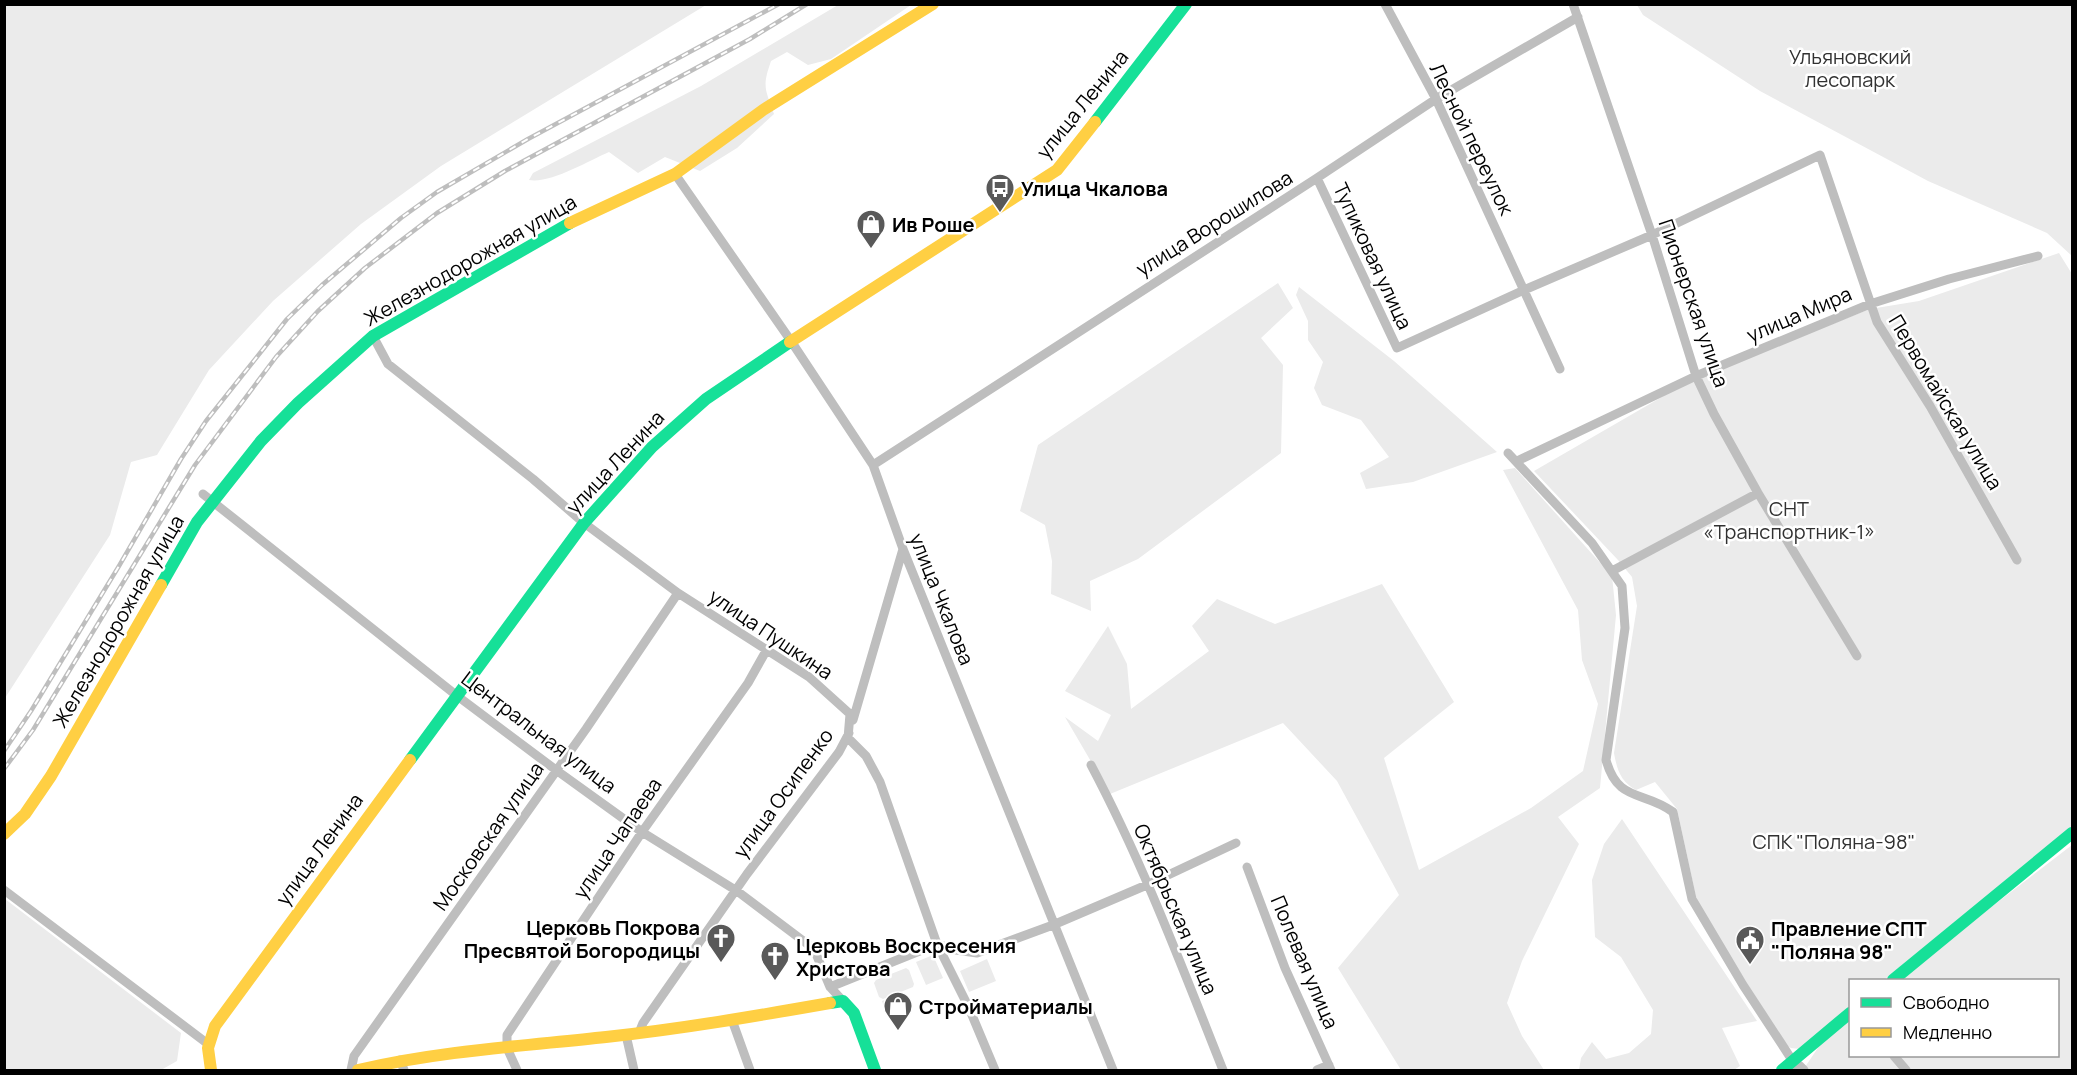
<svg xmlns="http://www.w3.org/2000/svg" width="2077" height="1075" viewBox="0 0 2077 1075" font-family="Manrope,sans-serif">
	<rect width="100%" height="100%" fill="#fff"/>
	<path fill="#ebebeb" d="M5 4H706V5L441 166 361 224 273 301 209 370 157 455 131 462 110 535 5 698Z
		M838 5H911L831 59 808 65 787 52 771 61C762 87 765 88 774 114L737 148 700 171 665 157 638 173 609 152C588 161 550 184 529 180L533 173 701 86Z
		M1637 5H2072V256L2047 233 1928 181 1760 91 1643 15Z
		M2059 253 2072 274V827L1884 980H1850V1007L1800 1049 1791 1048 1787 1046 1698 906 1677 809 1655 782 1636 790C1621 782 1617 770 1614 753L1637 606 1632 577 1618 560 1534 471 1693 379 1870 309 1919 301Z
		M1278 283 1293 308 1261 338 1283 365 1281 453 1138 559 1090 581 1091 611 1051 594 1052 561 1045 525 1020 511 1038 445Z
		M1299 287 1394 361 1497 452 1413 482 1366 489 1360 473 1389 457 1361 420 1322 405 1314 388 1323 362 1308 340V321L1296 295Z
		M1515 468 1612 576 1616 615 1600 788 1558 817 1579 844 1522 961 1507 1003 1522 1036 1544 1070H1401L1338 968 1399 895 1337 781 1283 723 1110 794 1065 717 1098 741 1111 715 1065 691 1108 626 1127 664 1131 709 1209 651 1192 626 1217 599 1275 624 1382 584 1454 702 1384 758 1419 870 1531 808 1583 771 1598 704 1582 660 1578 610 1503 470Z
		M1622 819 1757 1021 1722 1028 1740 1066 1734 1070H1579L1581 1058 1592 1042 1606 1059 1629 1053 1651 1034 1653 1010 1621 957 1595 937 1592 880 1604 844Z
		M2072 845V1070H1799L1805 1067 1828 1033 1850 1016V1056H2058V980H1896Z
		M5 899 181 1033 177 1061 161 1070H5Z
		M933 955 943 978 926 985 916 962Z
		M987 959 996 981 969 992 960 971Z
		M906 968 909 970 914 984 913 987 883 999 879 997 874 983 876 980Z
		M903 993 907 1004 886 1013 882 1001Z"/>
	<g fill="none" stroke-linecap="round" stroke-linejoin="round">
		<path stroke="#bebebe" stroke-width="9" d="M1385 4 1436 99 1560 369
			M1573 4 1652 235 1696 376 1714 414 1758 493 1857 656
			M675 174 791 341 873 465 903 549 1113 1070
			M1317 178 1397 348 1524 290 1652 235 1820 155 1877 322 1930 406 2017 560
			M373 336 388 364 533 479 584 523 678 593 809 677 850 714 848 738 866 756 880 782 937 944 969 1008 995 1070
			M1508 453 1592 543 1622 586 1625 628 1606 760C1618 803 1643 790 1673 812L1692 899 1743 985 1792 1060
			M1517 461 1696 376 1870 304 1949 279 2038 256
			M873 465 1317 178 1436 99 1578 17
			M203 494 456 695 556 770 642 832 737 891 814 949 830 987 843 1001
			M1612 571 1758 493
			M853 720 903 549
			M1091 765C1143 863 1182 967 1223 1070
			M1247 867 1285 968 1331 1070
			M4 890 208 1044
			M830 987 937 944 956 950 977 953 1053 925 1149 884 1236 843
			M732 1020 750 1070
			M639 1033 643 1023 747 874 839 752 849 733
			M626 1035 634 1070
			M1894 1056 1906 1070
			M400 1060 404 1070
			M351 1070 354 1056 586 729 678 593
			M517 1070 507 1048V1035L642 832 748 683 766 651
			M1317 1070 1329 1065
			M1794 1070 1800 1066 1804 1070"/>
		<path stroke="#16e098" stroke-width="12" d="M1095 122 1186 4
			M161 585 197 522 261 441 298 403 373 336 570 223
			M410 760 584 523 652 447 706 399 790 342
			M1893 980 2072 833
			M830 1003 843 1001 854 1013 875 1070
			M1782 1070 1850 1013"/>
		<path stroke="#ffcf43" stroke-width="12" d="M570 223 675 174 763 110 933 4
			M790 342 1057 170 1095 122
			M4 834 25 814 51 776 161 585
			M211 1070 208 1048 215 1026 410 760
			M358 1070C439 1051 523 1046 606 1037 681 1029 756 1016 830 1003"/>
		<g stroke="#bebebe" stroke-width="4.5">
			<path id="rail" d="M4 751 31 711 119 566 181 459 206 421 287 319 322 285 401 218 437 192 528 139 779 4
				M4 769 33 730 195 465 276 357 318 311 365 268 437 213 505 171 750 39 807 4"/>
		</g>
		<use href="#rail" stroke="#fff" stroke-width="2" stroke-dasharray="7" stroke-linecap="butt"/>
	</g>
	<defs>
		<g id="bus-pin" transform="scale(1.5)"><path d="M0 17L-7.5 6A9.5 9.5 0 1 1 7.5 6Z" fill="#595959" stroke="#fff"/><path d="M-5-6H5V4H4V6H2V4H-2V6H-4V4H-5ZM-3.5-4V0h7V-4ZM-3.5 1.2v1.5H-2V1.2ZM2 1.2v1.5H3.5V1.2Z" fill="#fff"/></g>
		<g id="shop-pin" transform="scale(1.5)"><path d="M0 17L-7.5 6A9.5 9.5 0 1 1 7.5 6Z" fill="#595959" stroke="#fff"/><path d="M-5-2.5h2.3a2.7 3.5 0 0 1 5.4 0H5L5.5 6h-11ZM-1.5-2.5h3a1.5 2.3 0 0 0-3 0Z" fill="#fff"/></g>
		<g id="church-pin" transform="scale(1.5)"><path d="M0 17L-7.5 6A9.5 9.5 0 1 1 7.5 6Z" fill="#595959" stroke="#fff"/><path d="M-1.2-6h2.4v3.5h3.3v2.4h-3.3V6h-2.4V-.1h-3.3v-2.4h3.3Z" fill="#fff"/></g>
		<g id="civic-pin" transform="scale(1.5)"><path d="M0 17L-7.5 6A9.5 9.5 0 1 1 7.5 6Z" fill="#595959" stroke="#fff"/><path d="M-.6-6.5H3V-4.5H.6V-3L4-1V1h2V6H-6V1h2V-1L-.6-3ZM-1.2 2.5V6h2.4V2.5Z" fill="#fff"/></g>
	</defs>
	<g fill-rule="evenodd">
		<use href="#bus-pin" x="1000" y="188"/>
		<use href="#shop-pin" x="871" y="224"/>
		<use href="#church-pin" x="721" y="938"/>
		<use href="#civic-pin" x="1750" y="940"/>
		<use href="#church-pin" x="775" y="956"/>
		<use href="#shop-pin" x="898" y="1006"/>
	</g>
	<g text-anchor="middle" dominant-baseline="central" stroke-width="5" stroke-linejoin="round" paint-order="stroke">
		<g font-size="20" fill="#313131" stroke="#fff">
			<text x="1850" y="56">Ульяновский<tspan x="1850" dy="23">лесопарк</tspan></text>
			<text x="1789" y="508">СНТ<tspan x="1789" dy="23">«Транспортник-1»</tspan></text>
			<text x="1834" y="841">СПК "Поляна-98"</text>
		</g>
		<g font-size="20" fill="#000" stroke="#fff">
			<text transform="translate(1082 104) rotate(-51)">улица Ленина</text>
			<text transform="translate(1472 139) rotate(64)">Лесной переулок</text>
			<text transform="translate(1214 223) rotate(-32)">улица Ворошилова</text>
			<text transform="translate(1373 256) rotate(65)">Тупиковая улица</text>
			<text transform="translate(470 260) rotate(-30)">Железнодорожная улица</text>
			<text transform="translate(1694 303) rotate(71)">Пионерская улица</text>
			<text transform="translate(1799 314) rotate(-23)">улица Мира</text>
			<text transform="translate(1946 402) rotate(59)">Первомайская улица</text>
			<text transform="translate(615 462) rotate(-47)">улица Ленина</text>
			<text transform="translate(942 599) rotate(68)">улица Чкалова</text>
			<text transform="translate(118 621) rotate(-60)">Железнодорожная улица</text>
			<text transform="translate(771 634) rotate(34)">улица Пушкина</text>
			<text transform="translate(539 732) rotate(37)">Центральная улица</text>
			<text transform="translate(783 793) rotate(-54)">улица Осипенко</text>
			<text transform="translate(488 836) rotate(-55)">Московская улица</text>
			<text transform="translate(617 838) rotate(-56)">улица Чапаева</text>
			<text transform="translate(319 849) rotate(-54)">улица Ленина</text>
			<text transform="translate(1176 909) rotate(67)">Октябрьская улица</text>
			<text transform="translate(1305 962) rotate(67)">Полевая улица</text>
		</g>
		<g font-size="20" font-weight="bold" fill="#000" stroke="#fff" text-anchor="start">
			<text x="1021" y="188">Улица Чкалова</text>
			<text x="892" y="224">Ив Роше</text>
			<text x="700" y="927" text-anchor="end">Церковь Покрова<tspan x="700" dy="23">Пресвятой Богородицы</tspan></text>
			<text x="1771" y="928">Правление СПТ<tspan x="1771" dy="23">"Поляна 98"</tspan></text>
			<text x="796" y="945">Церковь Воскресения<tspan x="796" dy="23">Христова</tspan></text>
			<text x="919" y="1006">Стройматериалы</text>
		</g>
	</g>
	<rect width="2077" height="1075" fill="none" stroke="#000000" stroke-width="12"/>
	<rect x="1849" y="979" width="210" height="78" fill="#ffffff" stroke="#999999" stroke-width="1.5"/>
	<rect x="1861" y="998" width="30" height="9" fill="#16e098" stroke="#999999" stroke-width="1.5"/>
	<text x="1903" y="1009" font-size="18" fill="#000000">Свободно</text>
	<rect x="1861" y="1028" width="30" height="9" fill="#ffcf43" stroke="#999999" stroke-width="1.5"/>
	<text x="1903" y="1039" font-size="18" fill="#000000">Медленно</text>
</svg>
